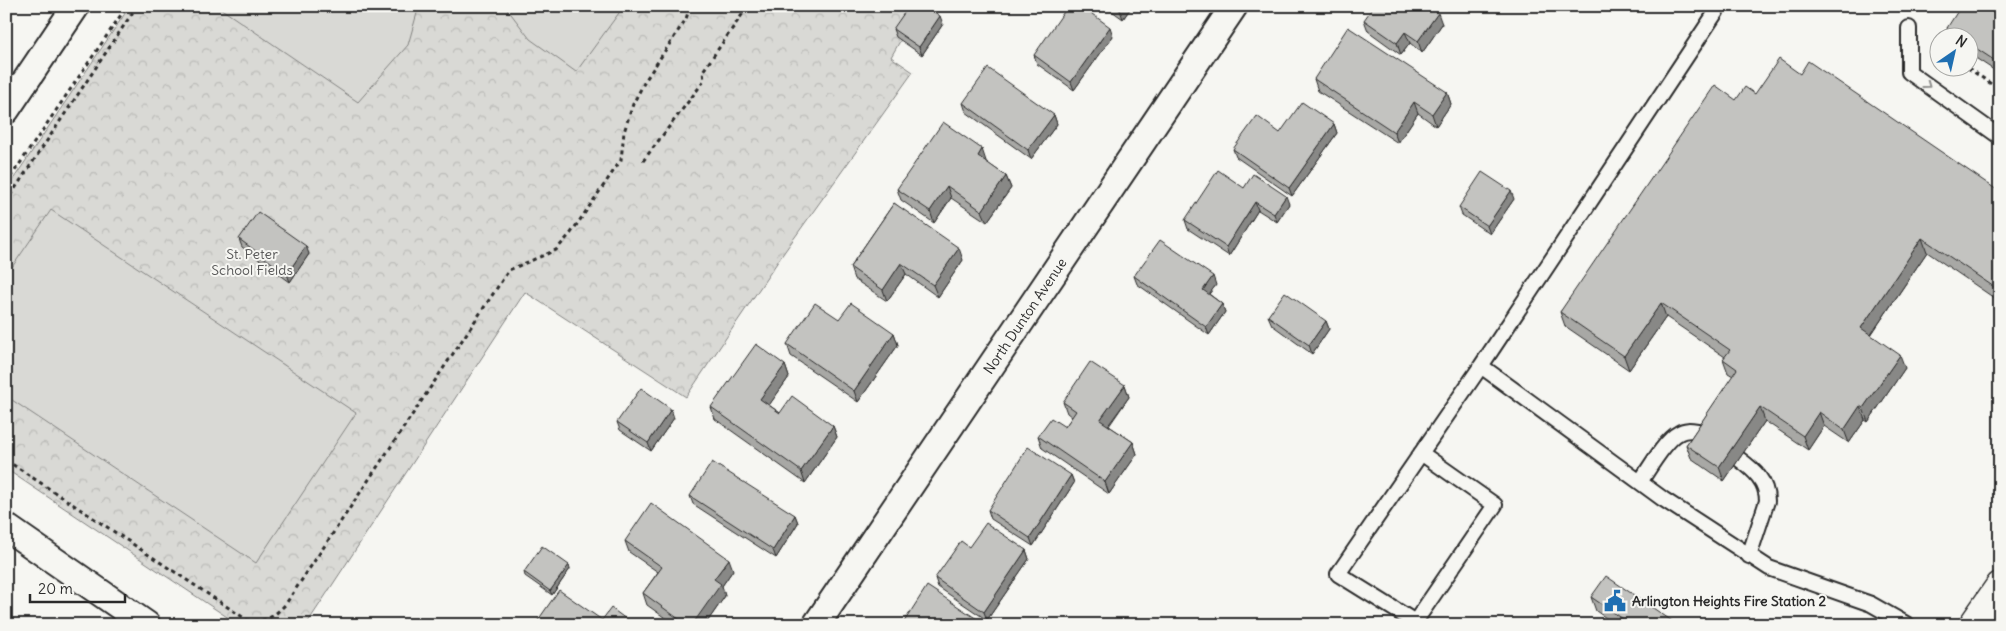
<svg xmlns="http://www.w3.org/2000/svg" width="2006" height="631" viewBox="0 0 2006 631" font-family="Delius,sans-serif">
	<defs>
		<pattern id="park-crowns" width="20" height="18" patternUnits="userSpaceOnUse" patternTransform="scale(1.25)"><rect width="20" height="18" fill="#d9d9d5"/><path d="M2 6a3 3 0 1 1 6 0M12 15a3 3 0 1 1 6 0" fill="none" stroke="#babab7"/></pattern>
	</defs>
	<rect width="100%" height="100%" fill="#f6f6f2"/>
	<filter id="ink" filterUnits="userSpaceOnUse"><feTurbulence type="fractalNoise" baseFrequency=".02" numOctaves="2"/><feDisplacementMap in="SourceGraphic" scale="10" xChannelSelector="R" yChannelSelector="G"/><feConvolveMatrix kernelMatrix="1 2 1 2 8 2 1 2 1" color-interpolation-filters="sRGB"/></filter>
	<g filter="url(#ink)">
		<path fill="url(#park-crowns)" stroke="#828280" d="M130 6H920L891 57 913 72 785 251 686 397 525 292 306 625H239L6 469V190Z"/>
		<path fill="#d9d9d5" stroke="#828280" d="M217 6H419L408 45 358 102Z
			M505 6H624L576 72 530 39Z
			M51 210 356 413 256 563 6 396V276Z"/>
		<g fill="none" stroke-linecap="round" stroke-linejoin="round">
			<g stroke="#2b2b2b" stroke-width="18">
				<path id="lane" d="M1716 12 1481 366 1663 499 1769 568 1871 604 1908 625
					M1909 28V72L2000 137
					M1421 453 1495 505 1415 622 1338 574 1481 366
					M1739 459C1754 470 1767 481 1767 501L1749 556
					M1640 482C1649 469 1665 440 1679 433 1685 429 1691 430 1698 431"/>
			</g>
			<g stroke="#2b2b2b" stroke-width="30">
				<path id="street" d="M6 110 76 6
					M6 527 147 625
					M816 625 1234 6"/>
			</g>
			<g stroke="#2b2b2b" stroke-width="31">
				<path id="secondary" d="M1973 625 2000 586"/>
			</g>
			<path stroke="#2b2b2b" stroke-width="3" stroke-dasharray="4 4" stroke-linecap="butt" d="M1968 68 2000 90
				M643 161 704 81 703 71 748 6
				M6 184 127 6
				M6 202 137 6
				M6 460 247 620C266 622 272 618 285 605L509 270 556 250 571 233 593 201 621 160 624 132 633 104 645 81 686 19 690 6"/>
			<use href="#lane" stroke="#f6f6f2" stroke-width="14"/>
			<use href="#street" stroke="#f6f6f2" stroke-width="26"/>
			<use href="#secondary" stroke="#f6f6f2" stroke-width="28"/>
		</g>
		<path fill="#a8a8a5" stroke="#2b2b2b" d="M1105 6H1132L1123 19Z
			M2000 6V74L1968 53V38H1950L1947 28Z
			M1431 7 1442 24 1422 53 1410 43 1401 55 1368 31 1364 20Z
			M943 24 922 55 896 37 893 29Z
			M1113 36 1074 90 1037 64 1034 55Z
			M1800 74 2000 192V302L1927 252 1871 335 1905 368 1868 422 1865 420 1849 443 1824 426 1808 450 1765 421 1724 481 1691 458 1686 445 1733 376 1728 373 1723 359 1725 357 1666 317 1629 370 1565 326 1560 312 1736 100 1755 94Z
			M1314 79 1447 92 1451 104 1436 126 1418 113 1398 143 1318 91Z
			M963 103 1054 115 1057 124 1031 159 966 112Z
			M1334 124 1337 133 1292 196 1236 157 1233 149 1280 133Z
			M986 161V162L1006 176 1011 188 987 222 951 198 934 223 901 200 897 189Z
			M1244 188 1289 204 1277 222 1258 210 1229 256 1188 229 1185 220Z
			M1514 199 1490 234 1462 215 1459 207Z
			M894 203 963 260 938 297 906 274 887 301 854 279 850 267Z
			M239 239 309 254 290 282 242 247Z
			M1134 276 1216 285 1209 294 1222 304 1225 312 1209 335 1137 284Z
			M1268 316 1326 321 1329 329 1312 354 1272 325Z
			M839 319 894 333 898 345 858 402 791 356 787 344Z
			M785 365 789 377 769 405 780 413 833 426 837 437 805 483 715 419 711 407Z
			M1125 385 1129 397 1109 426 1133 442 1137 454 1109 494 1042 448 1038 436 1065 427 1072 417 1067 413 1063 402Z
			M674 418 651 451 620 430 617 422Z
			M1071 475 1074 483 1033 546 991 519 988 510Z
			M690 496 795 515 798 523 776 558 693 504Z
			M625 541 733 570 722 586 725 596 705 625H675L647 605 643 593 658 572 629 552Z
			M1026 550 1029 559 987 620 938 587 935 578Z
			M569 565 570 569 552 595 525 576 524 572Z
			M1591 597 1678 625H1616L1596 611Z"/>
		<path fill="#888886" stroke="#2b2b2b" d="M1123 6H1132L1123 19 1120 10Z
			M1438 13 1442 24 1422 53 1418 41Z
			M940 16 943 24 922 55 919 47Z
			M1110 27 1113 36 1074 90 1071 82Z
			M1405 32 1410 43 1401 55 1397 43Z
			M1447 92 1451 104 1436 126 1432 114Z
			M1414 102 1418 113 1398 143 1394 132Z
			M1054 115 1057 124 1031 159 1028 150Z
			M1334 124 1337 133 1292 196 1289 188Z
			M982 149 986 161 982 168 978 156Z
			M1006 176 1011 188 987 222 982 211Z
			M947 186 951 198 934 223 930 211Z
			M1511 191 1514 199 1490 234 1487 226Z
			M1286 196 1289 204 1277 222 1274 214Z
			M1255 202 1258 210 1229 256 1226 247Z
			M1922 238 1927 252 1866 342 1861 328Z
			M306 246 309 254 290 282 287 274Z
			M959 248 963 260 938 297 933 285Z
			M901 263 906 274 887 301 883 290Z
			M1213 276 1216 285 1206 298 1203 290Z
			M1661 303 1666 317 1629 370 1624 356Z
			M1222 304 1225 312 1209 335 1206 327Z
			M1326 321 1329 329 1312 354 1309 345Z
			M894 333 898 345 858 402 854 391Z
			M1900 355 1905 368 1868 422 1863 408Z
			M785 365 789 377 765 411 760 399Z
			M1125 385 1129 397 1104 431 1100 420Z
			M1860 406 1865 420 1849 443 1844 430Z
			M1760 407 1765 421 1724 481 1719 467Z
			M671 409 674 418 651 451 648 443Z
			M1819 412 1824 426 1808 450 1803 436Z
			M833 426 837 437 805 483 801 471Z
			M1133 442 1137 454 1109 494 1105 482Z
			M1071 475 1074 483 1033 546 1030 538Z
			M795 515 798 523 776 558 773 550Z
			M1026 550 1029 559 987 620 984 612Z
			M729 559 733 570 722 586 725 596 705 625H692L714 579Z
			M569 565 570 569 552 595 550 591Z"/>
		<path fill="#c3c3c0" stroke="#2b2b2b" d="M909 6H926L940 16 919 47 893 29Z
			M1068 6H1081L1110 27 1071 82 1034 55Z
			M1114 6H1123L1120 10Z
			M1374 6H1429L1438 13 1418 41 1405 32 1397 43 1364 20Z
			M1961 6H2000V64L1968 43V38H1961L1947 28Z
			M1348 27 1447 92 1432 114 1414 102 1394 132 1314 79Z
			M1779 59 1800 74 1808 61 2000 192V291L1922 238 1861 328 1900 355 1863 408 1860 406 1844 430 1819 412 1803 436 1760 407 1719 467 1686 445 1737 369 1723 359 1730 350 1661 303 1624 356 1560 312 1715 85 1736 100 1745 87 1755 94Z
			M988 68 1054 115 1028 150 963 103Z
			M1302 102 1334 124 1289 188 1233 149 1257 116 1280 133Z
			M943 122 982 149 978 156 1006 176 982 211 947 186 930 211 897 189Z
			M1218 170 1244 188 1253 174 1286 196 1274 214 1255 202 1226 247 1185 220Z
			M1482 172 1511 191 1487 226 1459 207Z
			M894 203 959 248 933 285 901 263 883 290 850 267Z
			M258 212 306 246 287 274 239 239Z
			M1160 240 1213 276 1203 290 1222 304 1206 327 1134 276Z
			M1285 292 1326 321 1309 345 1268 316Z
			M815 303 839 319 851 303 894 333 854 391 787 344Z
			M756 344 785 365 760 399 780 413 792 396 833 426 801 471 711 407Z
			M1090 362 1125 385 1100 420 1133 442 1105 482 1038 436 1051 418 1065 427 1076 411 1063 402Z
			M641 388 671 409 648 443 617 422Z
			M1028 447 1071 475 1030 538 988 510Z
			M712 462 795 515 773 550 690 496Z
			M651 503 729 559 714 579 721 584 692 625H687L643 593 662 567 625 541Z
			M986 523 1026 550 984 612 935 578 961 541 969 547Z
			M542 546 569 565 550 591 524 572Z
			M1606 576 1678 625H1623L1626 621 1591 597Z
			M927 586 986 625H902Z
			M559 590 602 620 611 608 634 625H539L536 623Z
			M488 620 496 625H485Z"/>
		<defs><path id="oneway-chevron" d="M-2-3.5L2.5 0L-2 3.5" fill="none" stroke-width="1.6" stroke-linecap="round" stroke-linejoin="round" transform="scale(1.25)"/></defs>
		<use stroke="#90908e" href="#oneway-chevron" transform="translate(1927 85) rotate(36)"/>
	</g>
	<defs>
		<g id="civic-bare" transform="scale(1.725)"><path d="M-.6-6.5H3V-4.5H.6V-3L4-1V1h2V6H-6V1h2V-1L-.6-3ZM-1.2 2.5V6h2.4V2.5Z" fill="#1f6fb2" stroke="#f6f6f2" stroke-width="2.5" paint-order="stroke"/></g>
	</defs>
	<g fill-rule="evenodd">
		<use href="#civic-bare" x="1615" y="601"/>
	</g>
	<g text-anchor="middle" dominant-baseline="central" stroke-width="4" stroke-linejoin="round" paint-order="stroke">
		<g font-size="14" fill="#565656" stroke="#f6f6f2">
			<text x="252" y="254">St. Peter<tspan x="252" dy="16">School Fields</tspan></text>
		</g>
		<g font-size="14" fill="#2b2b2b" stroke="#f6f6f2">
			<text transform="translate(1025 316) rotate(-56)">North Dunton Avenue</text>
		</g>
		<g font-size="14" font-weight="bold" fill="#2b2b2b" stroke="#f6f6f2" text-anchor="start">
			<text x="1632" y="601">Arlington Heights Fire Station 2</text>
		</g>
	</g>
	<rect width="2006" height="631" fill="none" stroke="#f6f6f2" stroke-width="25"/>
	<rect x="12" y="12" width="1981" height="606" fill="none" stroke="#2b2b2b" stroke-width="2" filter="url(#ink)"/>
	<g transform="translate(1954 52) rotate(34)"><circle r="24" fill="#f6f6f2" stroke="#a5a5a2"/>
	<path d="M0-4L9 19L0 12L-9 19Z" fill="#1f6fb2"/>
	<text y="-8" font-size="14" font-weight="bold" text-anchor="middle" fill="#2b2b2b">N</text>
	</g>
	<path d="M30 594v8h95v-8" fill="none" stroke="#2b2b2b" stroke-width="2.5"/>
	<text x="38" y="594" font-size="15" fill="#2b2b2b" stroke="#f6f6f2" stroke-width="4" paint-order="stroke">20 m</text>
</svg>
